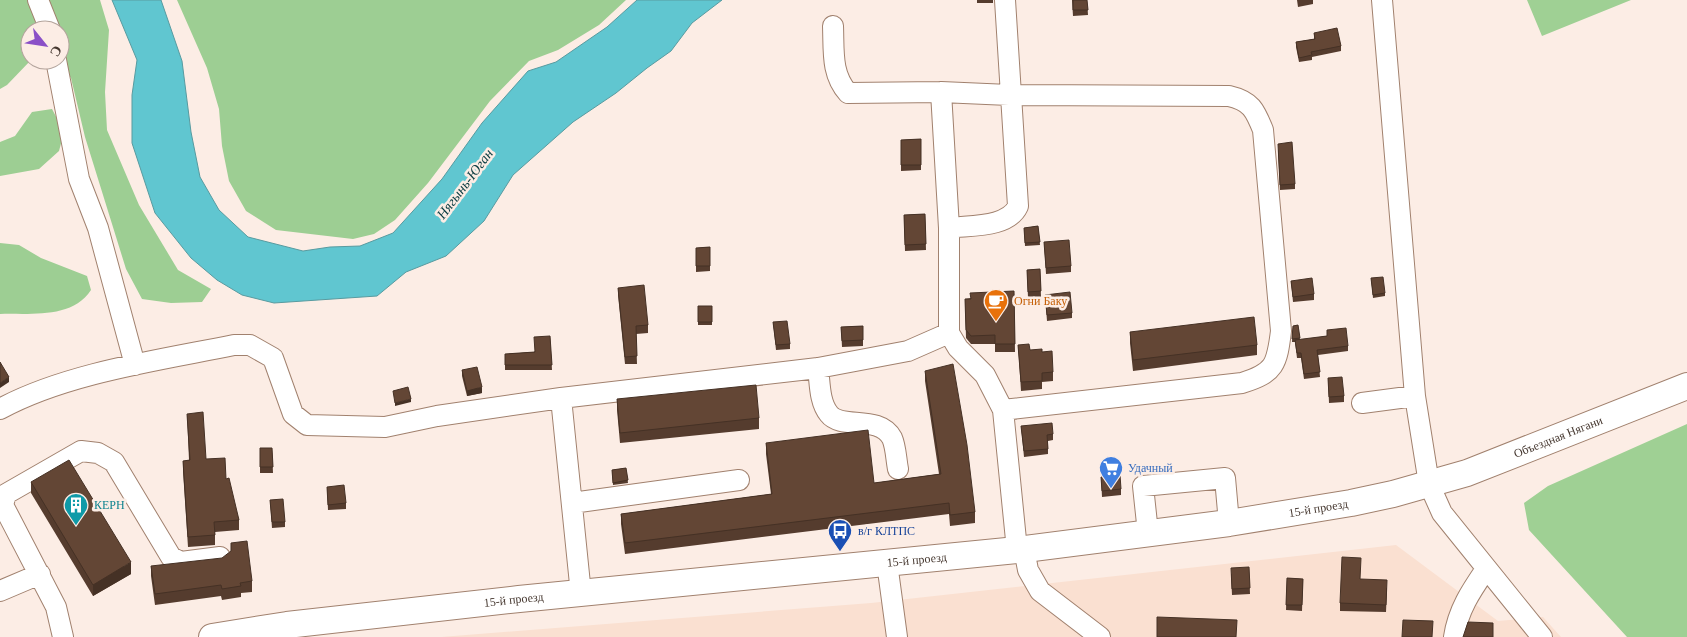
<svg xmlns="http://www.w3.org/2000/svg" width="1687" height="637" viewBox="0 0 1687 637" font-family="'Times New Roman',serif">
	<rect width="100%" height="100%" fill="#fcede5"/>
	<path fill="#fae0d1" d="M1396 545 1498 621 1543 617 1561 637H441L871 603Z"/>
	<path fill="#9fd094" d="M1527 0H1631L1542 36Z
		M1687 424V637H1627L1529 530 1524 503 1548 486Z"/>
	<path fill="#9dce93" d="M0 0H100L109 30 105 92 107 130 139 205 178 270 211 289 202 302 171 303 142 299 126 269 85 137 71 78 55 60H60V30H30L31 60 7 85 0 89Z
		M177 0H626L599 25 558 50 529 61 490 101 428 183 395 220 374 234 353 239 276 230 246 211 229 181 222 146 219 109 207 68Z
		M52 109 64 132 59 151 39 169 0 176V142L15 136 32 112Z
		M0 243 19 245 41 258 87 276 91 290C72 319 31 313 0 314Z"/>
	<path fill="#60c6d0" stroke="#589ba0" d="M112 0H161L182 61 191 132 200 177 219 210 248 237 303 251 330 247 360 246 393 233 442 179 482 123 528 71 556 62 607 27 637 0H722L692 23 671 51 647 68 616 93 573 122 513 175 484 221 446 256 406 272 377 296 274 303 242 295 217 280 191 258 155 213 132 143V95L137 60Z"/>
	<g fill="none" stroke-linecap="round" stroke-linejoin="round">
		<g stroke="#a1816e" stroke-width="22">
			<path id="minor" d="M38 0 50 30
				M1382 0 1415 396 1429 484 1442 513 1542 637
				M833 26C834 51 831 74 848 93L941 92
				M56 60 79 179 98 228 135 365
				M949 228C970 225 1008 228 1018 206L1005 0
				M949 333 958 348 985 375 1003 410
				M818 368C820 382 819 402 829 414 841 430 879 414 892 438 896 447 896 459 898 469
				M1362 403 1415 396
				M0 409C66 373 160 360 234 345H250L273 358 293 414 307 425 385 427 437 416 561 398
				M572 503 739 480
				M1148 533 1143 486 1225 478 1229 523
				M1024 549 1028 570 1040 591 1100 637
				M887 563 897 637
				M0 591 40 574
				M581 594 561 398 818 368 908 351 949 333V228L941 92 1009 95 1229 96C1251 101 1255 110 1263 130L1281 331C1277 364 1275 373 1242 383L1003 410 1017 550
				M63 637 56 607 3 505 6 494 81 451 98 453 114 462 171 557 181 562 220 557
				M1454 637C1458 610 1471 591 1486 569"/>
		</g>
		<g stroke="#a1816e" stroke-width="28">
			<g id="major">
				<path id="s1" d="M212 637 287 625 519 599 1017 550 1229 523 1351 503 1393 494 1467 473 1687 386"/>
			</g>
		</g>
		<use href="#minor" stroke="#fff" stroke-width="20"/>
		<use href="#major" stroke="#fff" stroke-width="26"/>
	</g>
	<path fill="#553c2e" d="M977 0H993V3H977Z
		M1072 0H1087L1088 15 1073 16Z
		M1297 0H1313V4L1298 7Z
		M1314 33 1341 46V51L1312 57V60L1299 62 1296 47V42L1314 39Z
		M921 139V170L901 171V140Z
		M1278 149 1295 184V189L1280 190Z
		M925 214 926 250 905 251 904 215Z
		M1038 226 1040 245 1025 246 1024 228Z
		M1044 242 1071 266V272L1046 274Z
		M710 247V271L696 272V248Z
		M1040 269 1041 297 1028 298 1027 270Z
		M1371 278 1385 293V296L1373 298Z
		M1291 281 1314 294V300L1293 302Z
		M618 288 648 325V333L636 334 637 364H625L618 295Z
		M1014 291 1015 352H995V344H971L966 338 965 299Z
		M1045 295 1072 313V318L1047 321Z
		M698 306H712V325H698Z
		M773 322 790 344V349L776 350Z
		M1298 325 1300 340 1327 336V330L1348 346V351L1318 355 1320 377 1304 379 1301 358H1297L1295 342H1292L1293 326Z
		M863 326V346L842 347 841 327Z
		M1130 332 1257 345V355L1133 371 1130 343Z
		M550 336 552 370H505V354L534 352Z
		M1018 345 1030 350 1042 352 1053 372V381L1042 382V389L1021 391Z
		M462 370 482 393 467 396 462 376Z
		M925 371 975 512V523L950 526 949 514 625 554 621 524V514L771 494 766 454V443L874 483 939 474 925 381Z
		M1328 378 1344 396V402L1329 403Z
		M617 399 759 418V429L620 443 617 410Z
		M187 414 206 459 226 479 239 520V530L215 532V545L188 547 183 471V461L189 460Z
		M1021 426 1053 434V440L1048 441V454L1024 457Z
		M260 448H272L273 473H260Z
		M626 468 628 483 613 485 612 470Z
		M1101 477 1121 489V495L1102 497Z
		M31 482 131 574 93 596 31 493Z
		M327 487 346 503V509L328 510Z
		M270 500 285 522V527L272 528Z
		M151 566 252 581V592L241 593V597L222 600 221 596 155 605 151 576Z
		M1249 567 1250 594 1232 595 1231 574Z
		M1287 578 1303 579 1302 611 1286 610Z
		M1360 579 1387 588 1386 612 1340 611V603Z"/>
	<path fill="#453125" d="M9 377V382L0 388V383Z
		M482 387V393L467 396V391Z
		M411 399V402L395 406V403Z
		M131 562V574L93 596V585Z"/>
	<path fill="#634635" stroke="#453125" d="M1073 0H1087L1088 10H1073Z
		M1337 28 1341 46 1311 52 1312 55 1299 58 1296 42 1315 39 1314 33Z
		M921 139V165H901V140Z
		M1292 142 1295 184 1280 185 1278 144Z
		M925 214 926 244 905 245 904 215Z
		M1038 226 1040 242 1025 243 1024 228Z
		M1069 240 1071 266 1046 268 1044 242Z
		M710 247V266H696V248Z
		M1040 269 1041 291 1028 292 1027 270Z
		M1383 277 1385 293 1373 295 1371 278Z
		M1312 278 1314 294 1293 297 1291 281Z
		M644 285 648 325 636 326 637 356 625 357 618 288Z
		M1014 291 1015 344H995V335L971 336 966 330 965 299H971L970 293Z
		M1070 292 1072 313 1047 315 1045 295Z
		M698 306H712V322H698Z
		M1254 317 1257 345 1133 360 1130 332Z
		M787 321 790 344 776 345 773 322Z
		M1298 325 1300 338 1292 339 1293 326Z
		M863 326V340L842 341 841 327Z
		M1346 328 1348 346 1317 350 1320 372 1304 374 1301 353H1297L1295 340 1327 336V330Z
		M550 336 552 365H505V354L535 352 534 337Z
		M1029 344 1030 350 1042 349V352L1052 351 1053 372 1042 373V381L1021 382 1018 345Z
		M0 362 9 377 0 383Z
		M953 364 967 445 975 512 950 515 949 503 625 543 621 514 772 494 766 443 868 430 874 483 941 474 925 371Z
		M477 367 482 387 467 391 462 370Z
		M1342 377 1344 396 1329 397 1328 378Z
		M756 385 759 418 620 433 617 399Z
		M408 387 411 399 395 403 393 391Z
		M203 412 206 459 225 458 226 479 229 478 239 520 214 522 215 535 188 537 183 461 190 460 187 414Z
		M1052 423 1053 434 1047 435 1048 449 1024 451 1021 426Z
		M260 448H272L273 467H260Z
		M69 460 131 562 93 585 31 482Z
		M626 468 628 480 613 483 612 470Z
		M1120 475 1121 489 1102 491 1101 477Z
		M344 485 346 503 328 505 327 487Z
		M283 499 285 522H272L270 500Z
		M247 541 252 581 240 583 241 586 222 589 221 585 155 594 151 566 222 558 231 551V543Z
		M1342 557 1361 558 1360 579 1387 580 1386 605 1340 603Z
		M1249 567 1250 588 1232 589 1231 568Z
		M1287 578 1303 579 1302 605H1286Z
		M1157 617 1237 620 1236 637H1157Z
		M1403 620 1433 621 1432 637H1402Z
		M1468 622 1493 623V637H1463Z"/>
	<defs>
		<g id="cafe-pin" transform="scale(1.25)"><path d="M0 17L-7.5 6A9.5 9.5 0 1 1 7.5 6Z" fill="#e8710a" stroke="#fcede5"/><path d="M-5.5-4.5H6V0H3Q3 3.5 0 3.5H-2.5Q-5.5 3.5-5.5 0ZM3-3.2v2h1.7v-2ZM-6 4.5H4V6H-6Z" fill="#fff"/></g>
		<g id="supermarket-pin" transform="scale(1.25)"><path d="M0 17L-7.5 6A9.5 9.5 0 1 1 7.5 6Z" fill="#3f7fe0" stroke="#fcede5"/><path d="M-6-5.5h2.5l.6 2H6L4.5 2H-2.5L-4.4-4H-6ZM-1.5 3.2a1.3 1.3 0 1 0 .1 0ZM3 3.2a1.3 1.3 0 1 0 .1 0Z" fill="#fff"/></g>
		<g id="building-pin" transform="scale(1.25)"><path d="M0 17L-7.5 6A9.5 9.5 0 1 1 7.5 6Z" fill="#0f9aa8" stroke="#fcede5"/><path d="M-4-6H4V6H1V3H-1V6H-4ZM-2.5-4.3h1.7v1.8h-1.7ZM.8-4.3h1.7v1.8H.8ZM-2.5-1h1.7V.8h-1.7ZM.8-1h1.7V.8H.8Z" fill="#fff"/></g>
		<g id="bus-pin" transform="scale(1.25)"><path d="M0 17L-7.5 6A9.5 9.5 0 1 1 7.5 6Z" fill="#1a4fb4" stroke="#fcede5"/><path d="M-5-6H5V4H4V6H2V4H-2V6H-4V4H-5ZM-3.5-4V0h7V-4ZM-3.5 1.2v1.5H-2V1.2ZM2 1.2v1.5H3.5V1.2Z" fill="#fff"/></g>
	</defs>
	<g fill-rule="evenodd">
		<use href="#cafe-pin" x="996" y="301"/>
		<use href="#supermarket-pin" x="1111" y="468"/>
		<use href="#building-pin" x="76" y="505"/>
		<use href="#bus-pin" x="840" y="531"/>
	</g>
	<g text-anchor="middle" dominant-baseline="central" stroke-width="5" stroke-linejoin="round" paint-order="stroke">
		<g font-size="12" fill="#c56008" stroke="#fcede5" text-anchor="start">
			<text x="1014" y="301">Огни Баку</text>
		</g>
		<g font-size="12" fill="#45372f" stroke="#fcede5">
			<text stroke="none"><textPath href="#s1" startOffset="1365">Объездная Нягани</textPath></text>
			<text stroke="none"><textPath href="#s1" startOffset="1114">15-й проезд</textPath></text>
			<text stroke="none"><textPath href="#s1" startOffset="709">15-й проезд</textPath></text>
			<text stroke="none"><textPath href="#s1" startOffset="304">15-й проезд</textPath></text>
		</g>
		<g font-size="12" fill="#366cbe" stroke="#fcede5" text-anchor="start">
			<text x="1128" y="468">Удачный</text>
		</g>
		<g font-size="12" fill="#0d838f" stroke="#fcede5" text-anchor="start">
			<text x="94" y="505">КЕРН</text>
		</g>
		<g font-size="12" fill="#164399" stroke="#fcede5" text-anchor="start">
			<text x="858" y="531">в/г КЛТПС</text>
		</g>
		<g font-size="14" font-style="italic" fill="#093b40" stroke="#fcede5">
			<text transform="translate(465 184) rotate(-53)">Нягынь-Юган</text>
		</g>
	</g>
	<g transform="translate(45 45) rotate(120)"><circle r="24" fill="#fcede5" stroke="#b3a49c"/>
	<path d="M0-4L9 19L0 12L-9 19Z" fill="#8a50c7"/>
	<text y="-8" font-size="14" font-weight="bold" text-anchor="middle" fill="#45372f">С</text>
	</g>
</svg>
